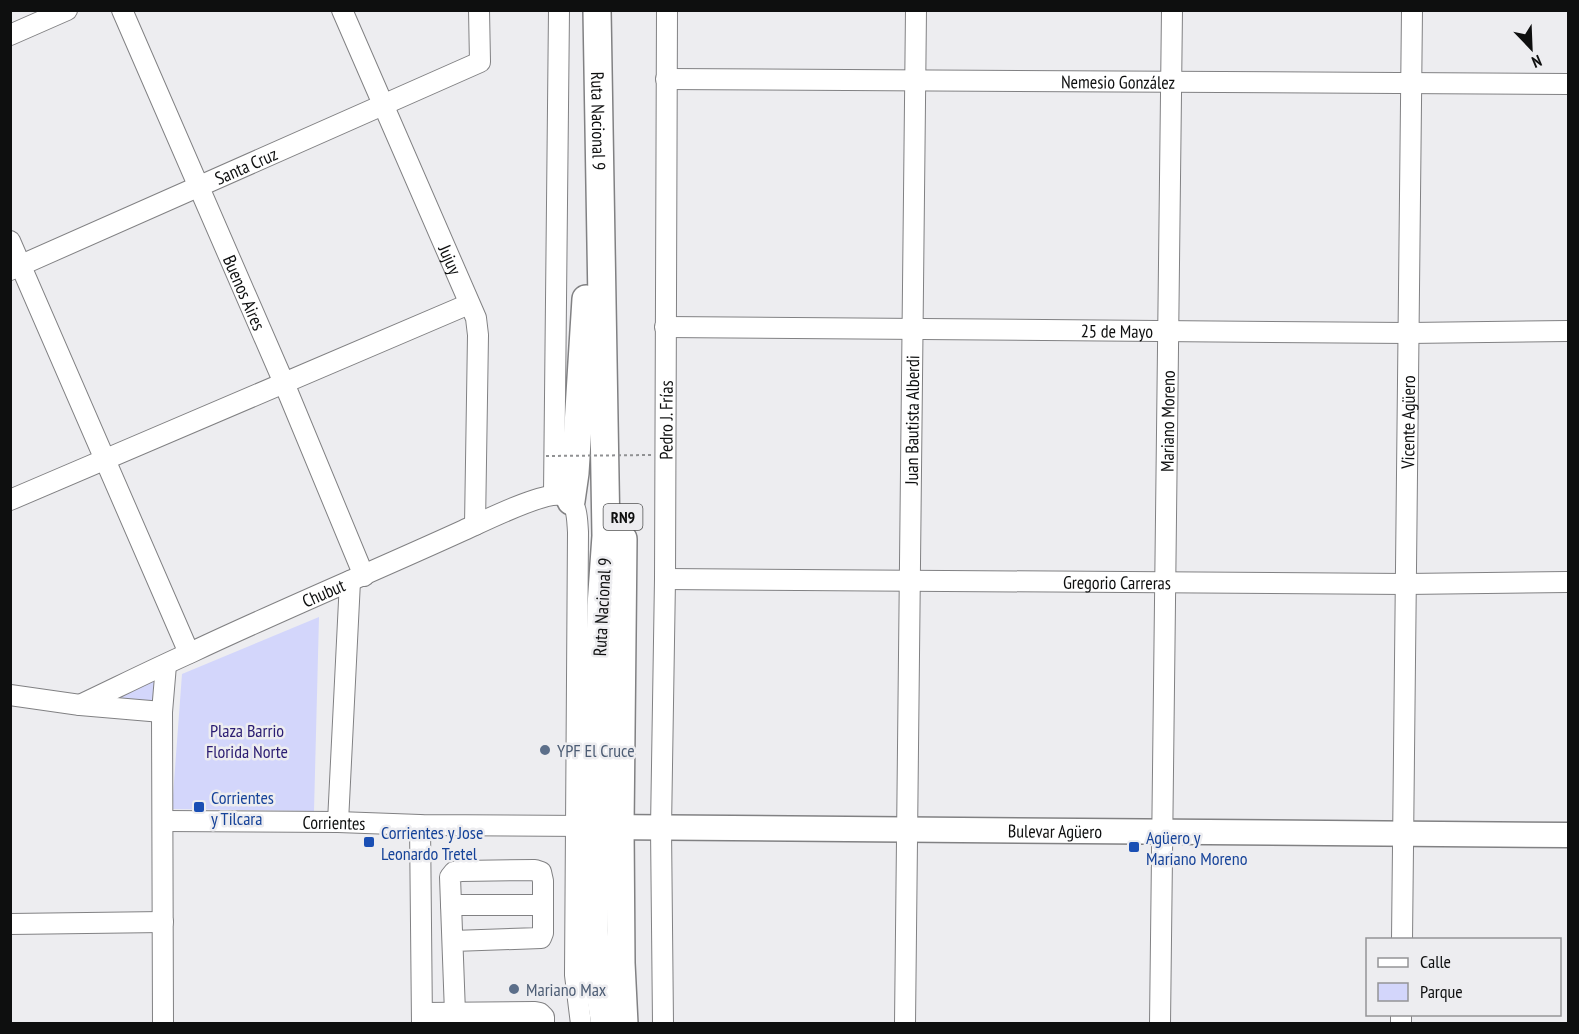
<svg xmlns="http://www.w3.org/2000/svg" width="1579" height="1034" viewBox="0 0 1579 1034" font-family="'PT Sans Narrow',sans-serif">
	<rect width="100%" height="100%" fill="#ededf0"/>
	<path fill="#d3d6fb" d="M319 617 314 811 172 809 182 674Z
		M164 669 160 709 88 704Z"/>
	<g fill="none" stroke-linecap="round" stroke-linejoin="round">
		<g stroke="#818183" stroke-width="22">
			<g id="minor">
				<path id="s1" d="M122 10 284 383 364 576"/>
				<path id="s2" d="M342 10 476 318 478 335 475 525"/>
				<path d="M10 35 67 10"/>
				<path id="s3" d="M666 79 1568 84"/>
				<path d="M10 241 189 653"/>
				<path id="s4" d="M10 270 480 62 479 10"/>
				<path id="s5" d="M665 327 1409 333 1568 331"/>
				<path d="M554 494 559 10"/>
				<path d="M10 500 469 304"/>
				<path id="s6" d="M665 579 1406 584 1568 582"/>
				<path d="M10 695 80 705 162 712"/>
				<path id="s7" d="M80 705C118 687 154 669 192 652 281 610 372 572 462 531 480 523 547 489 564 496 578 501 577 520 578 532L575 975 581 1024"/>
				<path id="s8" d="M163 821 338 822 420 825 587 826"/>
				<path d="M338 822 350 581"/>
				<path d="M420 825 422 1024"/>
				<path d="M451 905H543"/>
				<path d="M10 924 163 922"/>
				<path id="s9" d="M1402 940 1412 10"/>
				<path d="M453 941 541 938 543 933V881L541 872 535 870 461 871 454 872 450 877 455 1013"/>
				<path d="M422 1013 535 1012 540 1013 544 1017V1024"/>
				<path d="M163 1024 162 712 166 665"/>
				<path id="s10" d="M663 1024 661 828 665 579 667 10"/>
				<path id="s11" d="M905 1024 916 10"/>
				<path id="s12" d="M1160 1024 1172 10"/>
				<path d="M1401 1024V1014"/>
			</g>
		</g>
		<g stroke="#818183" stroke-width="27">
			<g id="major">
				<path id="s13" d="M602 827 1568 835"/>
			</g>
		</g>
		<g stroke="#818183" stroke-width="30">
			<g id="highway">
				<path id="s14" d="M597 10 606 536 601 606 594 931 598 980 605 1024"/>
				<path d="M571 501 575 473 586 299"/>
				<path d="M623 539 620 827 621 963 624 1024"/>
			</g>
		</g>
		<use href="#minor" stroke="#fff" stroke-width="20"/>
		<use href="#major" stroke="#fff" stroke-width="24"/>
		<use href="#highway" stroke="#fff" stroke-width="27"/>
		<path stroke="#909193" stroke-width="2" stroke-dasharray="3 3" stroke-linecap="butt" d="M546 456 652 455"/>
	</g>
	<g fill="#5c6f8a" stroke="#ededf0" stroke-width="2">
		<circle cx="545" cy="750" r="6"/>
		<circle cx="514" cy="989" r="6"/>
	</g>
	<g fill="#1a4fb4" stroke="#ededf0" stroke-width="2">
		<rect x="193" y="801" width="12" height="12" rx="3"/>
		<rect x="363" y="836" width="12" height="12" rx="3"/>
		<rect x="1128" y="841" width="12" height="12" rx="3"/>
	</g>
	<g text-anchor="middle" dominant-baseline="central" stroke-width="5" stroke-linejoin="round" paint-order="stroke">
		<rect fill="#ededf0" stroke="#515252" stroke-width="1.5" x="603.5" y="504" width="39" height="26" rx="4.5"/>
		<g font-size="16" font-weight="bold" fill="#0e0f0f">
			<text x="623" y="517">RN9</text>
		</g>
		<g font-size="18" fill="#0e0f0f" stroke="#ededf0">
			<text stroke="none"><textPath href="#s3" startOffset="452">Nemesio González</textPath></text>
			<text stroke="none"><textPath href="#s14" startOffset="111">Ruta Nacional 9</textPath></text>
			<text stroke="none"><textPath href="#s4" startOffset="258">Santa Cruz</textPath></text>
			<text stroke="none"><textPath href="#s2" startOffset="272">Jujuy</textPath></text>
			<text stroke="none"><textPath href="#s1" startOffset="308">Buenos Aires</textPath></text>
			<text stroke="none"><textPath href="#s5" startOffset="452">25 de Mayo</textPath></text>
			<text stroke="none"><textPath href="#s10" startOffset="604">Pedro J. Frías</textPath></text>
			<text stroke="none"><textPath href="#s11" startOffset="604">Juan Bautista Alberdi</textPath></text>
			<text stroke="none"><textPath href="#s12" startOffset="603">Mariano Moreno</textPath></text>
			<text stroke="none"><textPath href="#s9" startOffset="518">Vicente Agüero</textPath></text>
			<text stroke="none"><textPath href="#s6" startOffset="452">Gregorio Carreras</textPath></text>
			<text stroke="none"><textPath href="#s7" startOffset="268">Chubut</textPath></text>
			<text transform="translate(602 607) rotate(-87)">Ruta Nacional 9</text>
			<text stroke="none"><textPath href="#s8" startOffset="171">Corrientes</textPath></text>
			<text stroke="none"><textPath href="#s13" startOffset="453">Bulevar Agüero</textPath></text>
		</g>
		<g font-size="18" fill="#2b1d72" stroke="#ededf0">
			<text x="247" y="730">Plaza Barrio<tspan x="247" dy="21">Florida Norte</tspan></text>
		</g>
		<g font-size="18" fill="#4e5e75" stroke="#ededf0" text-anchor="start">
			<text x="557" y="750">YPF El Cruce</text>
			<text x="526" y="989">Mariano Max</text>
		</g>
		<g font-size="18" fill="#164399" stroke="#ededf0" text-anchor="start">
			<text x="211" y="797">Corrientes<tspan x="211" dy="21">y Tilcara</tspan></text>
			<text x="381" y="832">Corrientes y Jose<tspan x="381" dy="21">Leonardo Tretel</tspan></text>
			<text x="1146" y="837">Agüero y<tspan x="1146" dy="21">Mariano Moreno</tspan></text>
		</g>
	</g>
	<rect width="1579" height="1034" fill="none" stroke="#0e0f0f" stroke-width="24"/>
	<rect x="1366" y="938" width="195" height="78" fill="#ededf0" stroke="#949496" stroke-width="1.5"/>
	<rect x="1378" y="958" width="30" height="9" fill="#ffffff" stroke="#949496" stroke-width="1.5"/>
	<text x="1420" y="968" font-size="18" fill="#0e0f0f">Calle</text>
	<rect x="1378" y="983" width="30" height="18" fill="#d3d6fb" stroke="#949496" stroke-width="1.5"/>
	<text x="1420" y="998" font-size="18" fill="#0e0f0f">Parque</text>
	<g transform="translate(1531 48) rotate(157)" stroke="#ededf0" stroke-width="4.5" paint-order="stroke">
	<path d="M0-4.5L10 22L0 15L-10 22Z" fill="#0e0f0f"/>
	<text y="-9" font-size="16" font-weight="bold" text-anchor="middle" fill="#0e0f0f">N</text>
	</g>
</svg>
